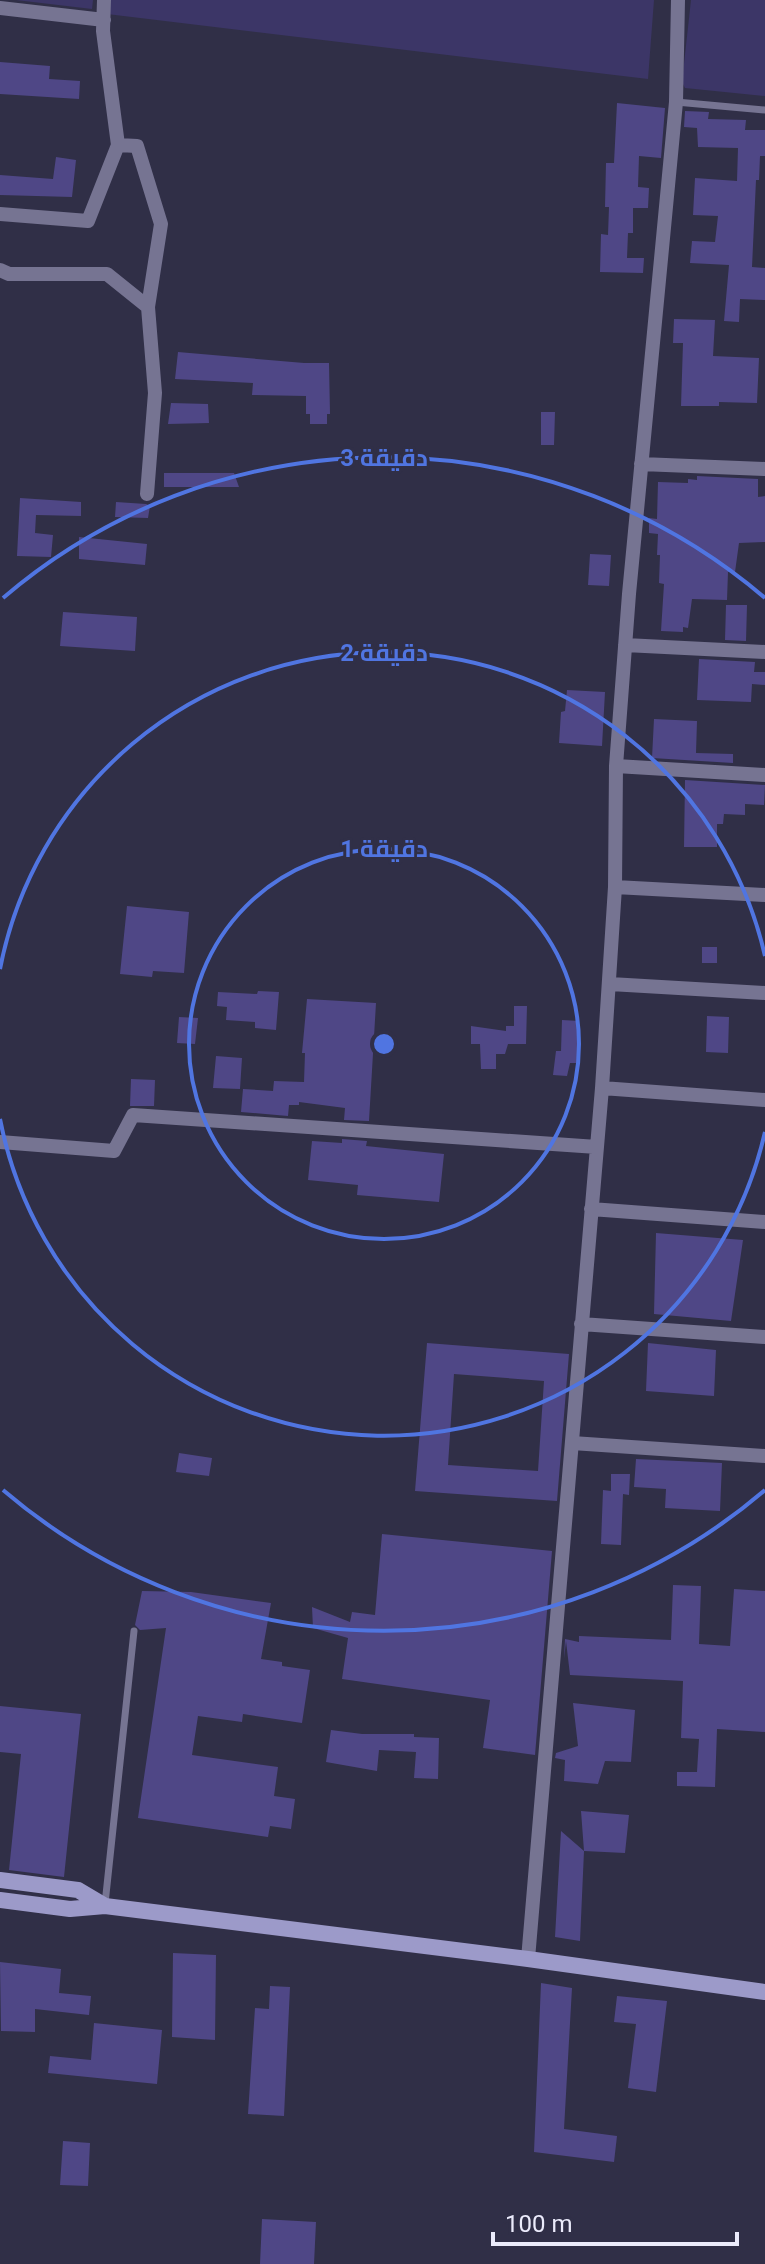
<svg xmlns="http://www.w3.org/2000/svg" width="765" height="2264" viewBox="0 0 765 2264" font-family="Roboto,Cairo,sans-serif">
	<rect width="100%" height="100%" fill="#302f47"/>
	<path fill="#3c3667" d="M16 0H93L92 9Z
		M108 0H654L648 79 107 14Z
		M691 0H765V96L685 88 682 82Z"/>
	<path fill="#4f4786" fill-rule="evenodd" d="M0 62 50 66 49 79 80 81 79 99 0 94Z
		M617 103 665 108 661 158 639 156 638 187 649 188 648 208H633V233H628L627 258H644L643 273 600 272 601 234 608 235 609 207H605L606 163H614Z
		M685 111 709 112 708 119 746 120 745 130H765V156H760L759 180H756L752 267 765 268V300L740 299 739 322 724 321 729 265 690 263 692 241 715 242 718 216 693 215 695 178 737 181 738 148 698 147 697 128 684 127Z
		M56 157 76 160 72 197 0 195V175L53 179Z
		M674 319 715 320 713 356 759 358 757 403 719 402V406H681L683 343H673Z
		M178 352 304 363H329L330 414H327V424H310V414H306V396L252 395 253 383 175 379Z
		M171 403 208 404 209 423 168 424Z
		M541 412H555L554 445H541Z
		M164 473H234L239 487H164Z
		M697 476 758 479V497L765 496V542L739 543 735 572H728L727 600 692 599 688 628 683 627V632L661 631 664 584 659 583 660 555H657L658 534 649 533V518L657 519 658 482 688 483V479L697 480Z
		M20 498 81 502V516L36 515 35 533 53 535 51 557 17 556Z
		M116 502 146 504 150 506 148 518 115 517Z
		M79 537 147 544 145 565 79 559Z
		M590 554 611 555 609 586 588 585Z
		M726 605H747L746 641 725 640Z
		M63 612 137 617 135 651 60 646Z
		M699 659 755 662 754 672H765V685L752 684 751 702 697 700Z
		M567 690 605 692 602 746 559 743 561 712 565 711Z
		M654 719 697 721 696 753 733 754V763L652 758Z
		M685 780 765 785 764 805 745 804V815L724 814 723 824H717V847H684Z
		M127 906 189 912 184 973 153 971 152 977 120 974Z
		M702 947H717V963H702Z
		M258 991 279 992 276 1030 255 1028V1022L226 1020 227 1007 217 1006 218 992 257 994Z
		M307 999 376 1003 369 1121 344 1120 345 1108 299 1102V1105H289L288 1116 241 1112 243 1089 273 1091 274 1081 304 1082 305 1053H302Z
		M514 1006H527L526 1044H508L505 1054H496V1069H481L480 1044H471V1026L506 1031V1026H514Z
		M707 1016 729 1017 728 1053 706 1052Z
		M179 1017 198 1018 195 1044 177 1043Z
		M562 1020 579 1021 578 1063H570L567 1076 553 1075 556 1051H561Z
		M216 1056 242 1058 240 1089 213 1088Z
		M131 1079 155 1080 154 1106H130Z
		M342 1139 367 1141 366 1146 444 1154 439 1202 357 1195 358 1185 308 1180 312 1141 342 1143Z
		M656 1233 743 1240 731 1321 654 1314Z
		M427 1343 569 1354 557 1501 415 1491ZM454 1374 544 1381 538 1471 448 1465Z
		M648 1343 716 1350 714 1396 646 1391Z
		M179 1453 212 1458 209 1476 176 1472Z
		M636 1459 722 1463 720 1511 665 1508 666 1489 634 1487Z
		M611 1474H630L629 1495 623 1494 621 1545 601 1544 603 1490 611 1491Z
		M382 1534 552 1551 535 1755 483 1748 490 1700 342 1679 348 1638 313 1628 312 1607 350 1622 352 1612 375 1615Z
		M673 1585 701 1586 699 1644 730 1646 734 1589 765 1591V1732L717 1729 715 1787 677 1786V1772H697L699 1739 681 1738 683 1681 570 1675 566 1641 564 1659 565 1639 579 1642V1636L671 1640Z
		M142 1591 191 1592 271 1603 261 1659 282 1662V1666L310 1670 302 1723 243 1714 242 1722 198 1716 192 1755 278 1767 274 1796 295 1799 291 1829 270 1826 268 1837 138 1818 166 1628 140 1630 135 1625Z
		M573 1703 635 1710 631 1762 605 1761 598 1784 564 1781 565 1760 555 1758 556 1753 578 1746Z
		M0 1706 81 1714 64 1877 9 1870 21 1754 0 1752Z
		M331 1730 362 1734H414V1737L439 1738 438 1779 414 1778 416 1752 379 1750 377 1771 326 1762Z
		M581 1811 629 1815 625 1853 584 1851Z
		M561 1831 584 1851 580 1941 555 1937Z
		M173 1953 216 1955 215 2040 172 2037Z
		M0 1962 61 1969 59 1993 91 1996 89 2015 35 2009V2032L1 2031Z
		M541 1983 572 1988 564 2129 617 2136 614 2162 534 2152Z
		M270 1986 290 1987 284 2116 248 2114 255 2008 269 2009Z
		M617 1996 667 2001 656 2092 628 2088 636 2024 614 2022Z
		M94 2023 162 2030 157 2084 48 2073 50 2056 91 2060Z
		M63 2141 90 2143 88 2186 60 2185Z
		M262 2219 316 2222 314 2264H260Z"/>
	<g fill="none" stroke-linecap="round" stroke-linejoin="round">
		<path stroke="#767492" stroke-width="7" d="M676 102 765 110
			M105 1904 134 1631"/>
		<path stroke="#767492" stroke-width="14" d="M104 0 103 31 118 145 137 146 161 224 148 307 155 393 147 494
			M0 8 104 20
			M0 214 88 221 118 145
			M0 270 9 274H107L148 307
			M641 464 765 469
			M625 645 765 652
			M616 766 765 775
			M615 887 765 895
			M610 984 765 993
			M602 1088 765 1100
			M0 1142 114 1151 133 1115 597 1147
			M591 1209 765 1222
			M581 1324 765 1337
			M572 1443 765 1456
			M528 1959 602 1088 615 887 616 766 629 594 676 102 678 0"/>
		<path stroke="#9c9ac9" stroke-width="16" d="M0 1880 78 1890 105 1906
			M0 1900 70 1909 105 1906 528 1959 765 1992"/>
	</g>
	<g fill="none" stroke="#5075e1" stroke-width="4">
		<circle cx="384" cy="1044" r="195"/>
		<path d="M765 1132A391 391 0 0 1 0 1119M0 969A391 391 0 0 1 765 956"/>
		<path d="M765 1490A586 586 0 0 1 3 1490M3 598A586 586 0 0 1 765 598"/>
	</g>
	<circle cx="384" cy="1044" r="12" fill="#5075e1" stroke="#302f47" stroke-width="4"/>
	<g font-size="24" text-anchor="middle" font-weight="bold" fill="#5075e1" stroke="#302f47" stroke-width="6" stroke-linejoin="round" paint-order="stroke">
		<text x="384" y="466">3 دقيقة</text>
		<text x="384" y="661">2 دقيقة</text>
		<text x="384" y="857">1 دقيقة</text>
	</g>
	<path d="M493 2232v12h244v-12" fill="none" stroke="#ebebfb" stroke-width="4"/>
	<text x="505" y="2232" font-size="24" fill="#ebebfb" stroke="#302f47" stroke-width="6" paint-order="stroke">100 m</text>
</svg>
